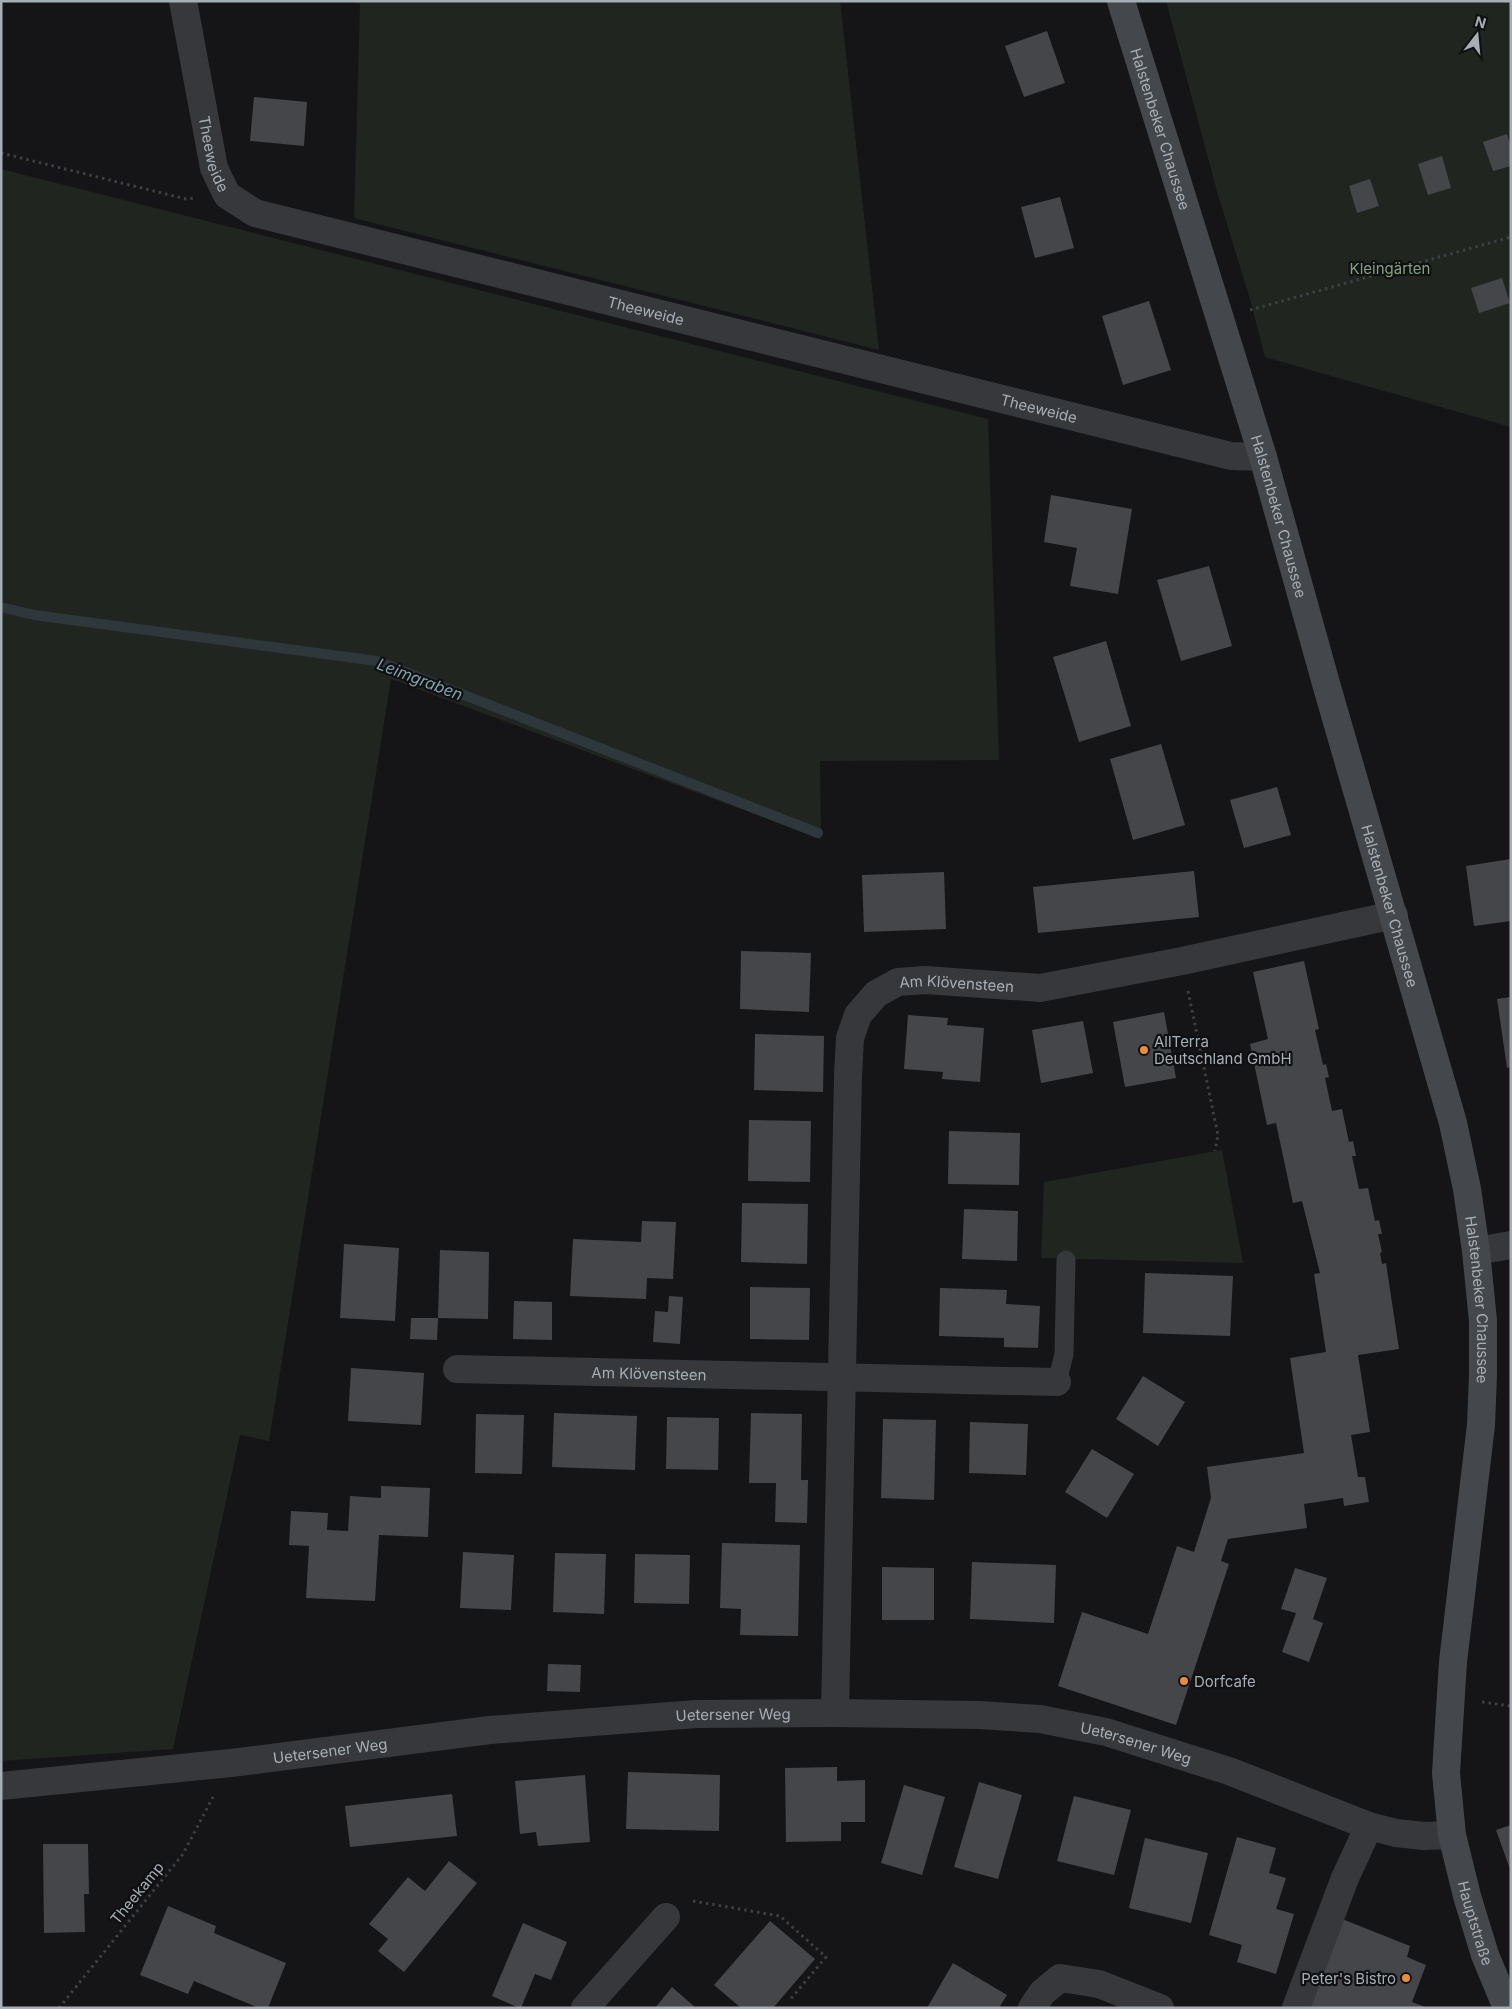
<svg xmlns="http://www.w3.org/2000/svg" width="1512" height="2009" viewBox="0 0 1512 2009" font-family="Inter,sans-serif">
	<rect width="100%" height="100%" fill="#151517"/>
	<path fill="#20261f" d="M349 1H840L879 350 354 218 360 4Z
		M1166 1H1511V427L1265 357 1250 299 1218 195Z
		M1 169 988 419 999 760 820 761 821 839 391 679 269 1441 240 1435 173 1749 1 1761Z
		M1222 1150 1243 1263 1041 1258 1044 1182Z"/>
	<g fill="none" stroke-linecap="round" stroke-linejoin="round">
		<path stroke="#2e383c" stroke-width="10" d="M1 607 34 615 377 661 818 833"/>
	</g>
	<path fill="#44464a" d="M1047 31 1065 83 1024 97 1005 46Z
		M254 97 307 102 304 146 250 141Z
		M1507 134 1511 147V166L1493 171 1483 142Z
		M1442 156 1451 188 1428 195 1418 164Z
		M1370 179 1379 206 1357 213 1349 186Z
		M1060 197 1074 248 1035 258 1021 207Z
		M1502 278 1510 303 1479 313 1471 288Z
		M1149 301 1171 370 1123 385 1102 316Z
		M1051 495 1132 509 1118 594 1070 586 1077 548 1044 542Z
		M1209 566 1232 646 1181 661 1157 580Z
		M1106 641 1131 726 1079 742 1053 657Z
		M1161 744 1185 825 1133 840 1110 759Z
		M1277 787 1291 835 1244 848 1230 800Z
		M1511 859V921L1474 926 1466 866Z
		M1194 871 1199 917 1038 933 1033 887Z
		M944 872 946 929 864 932 862 875Z
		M741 951 811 953 809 1012 740 1009Z
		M1304 961 1319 1029 1315 1030 1323 1065 1326 1064 1329 1077 1325 1078 1332 1111 1342 1109 1349 1142 1353 1141 1356 1156H1352L1359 1189 1368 1188 1375 1221 1379 1220 1382 1234H1378L1382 1252 1380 1253 1382 1264 1386 1263 1399 1349 1358 1355 1370 1432 1351 1435 1358 1477H1365L1369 1502 1344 1506 1343 1498 1304 1504 1307 1528 1228 1539 1221 1561 1229 1564 1176 1725 1058 1686 1082 1612 1148 1634 1177 1546 1194 1552 1211 1498 1207 1467 1304 1453 1290 1358 1326 1352 1314 1274 1320 1273 1302 1201 1293 1203 1276 1123 1267 1125 1250 1044 1268 1039 1253 972Z
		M1511 997V1067L1507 1068 1497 999Z
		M1164 1012 1176 1078 1125 1087 1113 1022Z
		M908 1015 948 1018 947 1025 984 1028 980 1082 942 1079 943 1072 904 1069Z
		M1083 1021 1093 1073 1041 1083 1032 1030Z
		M755 1034 824 1036 823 1092 754 1090Z
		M749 1120 811 1121 810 1182 748 1181Z
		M949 1131 1020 1133 1019 1185 948 1184Z
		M742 1203 808 1204 807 1264 741 1262Z
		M964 1209 1018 1211 1017 1261 962 1259Z
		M642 1221 676 1222 673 1279 647 1278 646 1299 570 1296 573 1239 641 1242Z
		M344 1244 399 1248 395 1321 340 1318Z
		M440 1250 489 1252 488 1319 438 1318Z
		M1145 1273 1233 1276 1230 1336 1143 1333Z
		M750 1287 810 1288 809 1340 750 1339Z
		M940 1288 1007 1290 1006 1304 1040 1306 1038 1348 1004 1347V1338L939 1336Z
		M669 1296 683 1297 680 1344 653 1342 655 1311 668 1312Z
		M514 1301 552 1302V1340L513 1339Z
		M411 1318H438L437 1340 410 1339Z
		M351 1368 424 1373 421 1425 348 1421Z
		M1143 1376 1185 1402 1158 1446 1116 1419Z
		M554 1413 637 1416 635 1470 552 1467Z
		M751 1413 802 1414 801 1480H808L807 1523 775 1522 776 1483H749Z
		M476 1414 524 1415 522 1474 475 1473Z
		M667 1417 719 1418 718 1470 666 1469Z
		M883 1419 936 1420 934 1500 881 1498Z
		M970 1422 1028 1424 1026 1475 969 1473Z
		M1092 1449 1134 1474 1107 1518 1065 1492Z
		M381 1486 430 1488 428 1537 379 1535 375 1601 306 1598 309 1546 289 1545 291 1511 328 1513 327 1530 348 1531 350 1496 381 1498Z
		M722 1543 800 1545 798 1636 740 1635 741 1609 720 1608Z
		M463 1552 514 1555 511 1610 460 1608Z
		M555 1553 606 1554 604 1614 553 1612Z
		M635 1554 690 1555 689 1604 634 1603Z
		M972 1562 1056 1565 1054 1623 970 1619Z
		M882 1567 934 1568V1620H882Z
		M1295 1568 1327 1578 1313 1619 1323 1623 1309 1662 1282 1652 1296 1613 1281 1609Z
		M548 1664 581 1665 580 1692 547 1691Z
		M837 1767V1781L865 1780V1822H841V1841L786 1842 785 1768Z
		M628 1772 720 1775 719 1831 626 1829Z
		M585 1775 590 1842 538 1846 536 1832 520 1834 515 1781Z
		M979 1782 1022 1795 998 1879 954 1867Z
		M904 1785 945 1797 922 1875 881 1863Z
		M452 1794 457 1836 350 1847 345 1806Z
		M1074 1796 1131 1810 1114 1875 1057 1861Z
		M1511 1825V1869H1510L1496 1830Z
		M1237 1837 1276 1848 1269 1873 1286 1878 1276 1909 1294 1914 1276 1974 1237 1962 1242 1945 1209 1935Z
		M1145 1838 1208 1853 1191 1923 1129 1908Z
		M43 1844H88L89 1894H84L85 1932 44 1933Z
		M449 1861 477 1883 404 1972 378 1951 388 1939 369 1924 408 1877 425 1891Z
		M168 1906 216 1926 214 1933 286 1963 268 2008H259L194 1981 188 1994 140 1975Z
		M1342 1919 1410 1946 1407 1957 1426 1965 1412 2002 1428 2008H1310Z
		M770 1921 815 1959 773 2008H741L714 1985Z
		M523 1923 567 1942 551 1980 535 1974 521 2008H519L492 1996Z
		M953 1963 1007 1995 999 2008H927Z
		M672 1987 696 2008H655Z"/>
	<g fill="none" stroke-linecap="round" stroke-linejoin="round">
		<path stroke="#3c3f43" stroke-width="3" stroke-dasharray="2.5 4" stroke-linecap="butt" d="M1 153 186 199 194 198
			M1250 310 1511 237
			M1188 991 1218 1135 1215 1151
			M1482 1702 1511 1706
			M693 1901 780 1916 826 1957 789 2001
			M59 2008 183 1854 213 1797"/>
		<path stroke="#36383c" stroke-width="19" d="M1057 1382 1064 1354 1066 1260"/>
		<g stroke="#36383c" stroke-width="28">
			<path id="s1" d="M183 1 214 168 227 195 255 213 1231 456 1263 457"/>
			<path d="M1476 1251 1511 1245"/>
			<path id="s2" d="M457 1369 1057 1382"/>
			<path id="s3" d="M835 1713 848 1076 850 1038 858 1015 876 994 898 982 925 980 1040 988 1182 961 1394 915"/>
			<path id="s4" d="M1 1786 231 1763 490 1730 696 1714 835 1713 979 1715 1040 1719 1106 1732 1229 1771 1369 1826 1396 1833 1424 1836 1452 1835"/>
			<path d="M585 2008 666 1917"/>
			<path d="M1032 2008 1042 1993 1060 1978 1099 1984 1160 2008"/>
			<path d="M1296 2008 1345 1878 1369 1826"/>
		</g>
		<path stroke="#44474b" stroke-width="28" id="s5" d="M1121 1 1263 457 1327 687 1453 1123 1467 1189 1476 1251 1483 1321V1375L1481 1425 1453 1662 1446 1773 1452 1835 1467 1896 1485 1955 1507 2008"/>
	</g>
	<g fill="#ea8d3a" stroke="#101012" stroke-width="2">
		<circle cx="1144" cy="1050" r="5"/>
		<circle cx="1184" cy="1681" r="5"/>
		<circle cx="1406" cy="1978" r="5"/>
	</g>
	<g text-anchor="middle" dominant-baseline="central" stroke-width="4.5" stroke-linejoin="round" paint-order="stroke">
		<g font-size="15" fill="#a7afb6" stroke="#101012">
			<text stroke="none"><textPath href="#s5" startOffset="134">Halstenbeker Chaussee</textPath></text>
			<text stroke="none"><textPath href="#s1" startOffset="156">Theeweide</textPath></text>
			<text stroke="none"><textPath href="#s1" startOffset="636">Theeweide</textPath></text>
			<text stroke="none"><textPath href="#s1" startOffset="1041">Theeweide</textPath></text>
			<text stroke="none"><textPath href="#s5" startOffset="539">Halstenbeker Chaussee</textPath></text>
			<text stroke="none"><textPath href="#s5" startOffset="944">Halstenbeker Chaussee</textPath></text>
			<text stroke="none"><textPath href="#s3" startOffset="811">Am Klövensteen</textPath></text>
			<text stroke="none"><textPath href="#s5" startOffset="1349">Halstenbeker Chaussee</textPath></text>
			<text stroke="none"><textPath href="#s2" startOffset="192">Am Klövensteen</textPath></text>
			<text stroke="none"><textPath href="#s4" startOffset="736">Uetersener Weg</textPath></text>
			<text stroke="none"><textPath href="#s4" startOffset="1142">Uetersener Weg</textPath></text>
			<text stroke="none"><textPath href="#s4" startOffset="331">Uetersener Weg</textPath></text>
			<text transform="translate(137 1893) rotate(-51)">Theekamp</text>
			<text stroke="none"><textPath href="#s5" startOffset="1978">Hauptstraße</textPath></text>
		</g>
		<g font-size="15" fill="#84a17f" stroke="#101012">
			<text x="1390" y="268">Kleingärten</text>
		</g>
		<g font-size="15" fill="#a7afb6" stroke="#101012" text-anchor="start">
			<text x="1154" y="1041">AllTerra<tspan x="1154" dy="17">Deutschland GmbH</tspan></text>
			<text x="1194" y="1681">Dorfcafe</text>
			<text x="1396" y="1978" text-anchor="end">Peter's Bistro</text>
		</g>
		<g font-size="16" font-style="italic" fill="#80a3b0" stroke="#101012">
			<text transform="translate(420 679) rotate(21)">Leimgraben</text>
		</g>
	</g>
	<rect width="1512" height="2009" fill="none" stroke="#a7afb6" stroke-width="5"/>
	<g transform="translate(1477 35) rotate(16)" stroke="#101012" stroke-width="4" paint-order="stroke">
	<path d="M0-4L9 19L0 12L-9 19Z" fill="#a7afb6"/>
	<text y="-8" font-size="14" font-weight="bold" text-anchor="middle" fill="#a7afb6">N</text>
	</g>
</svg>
